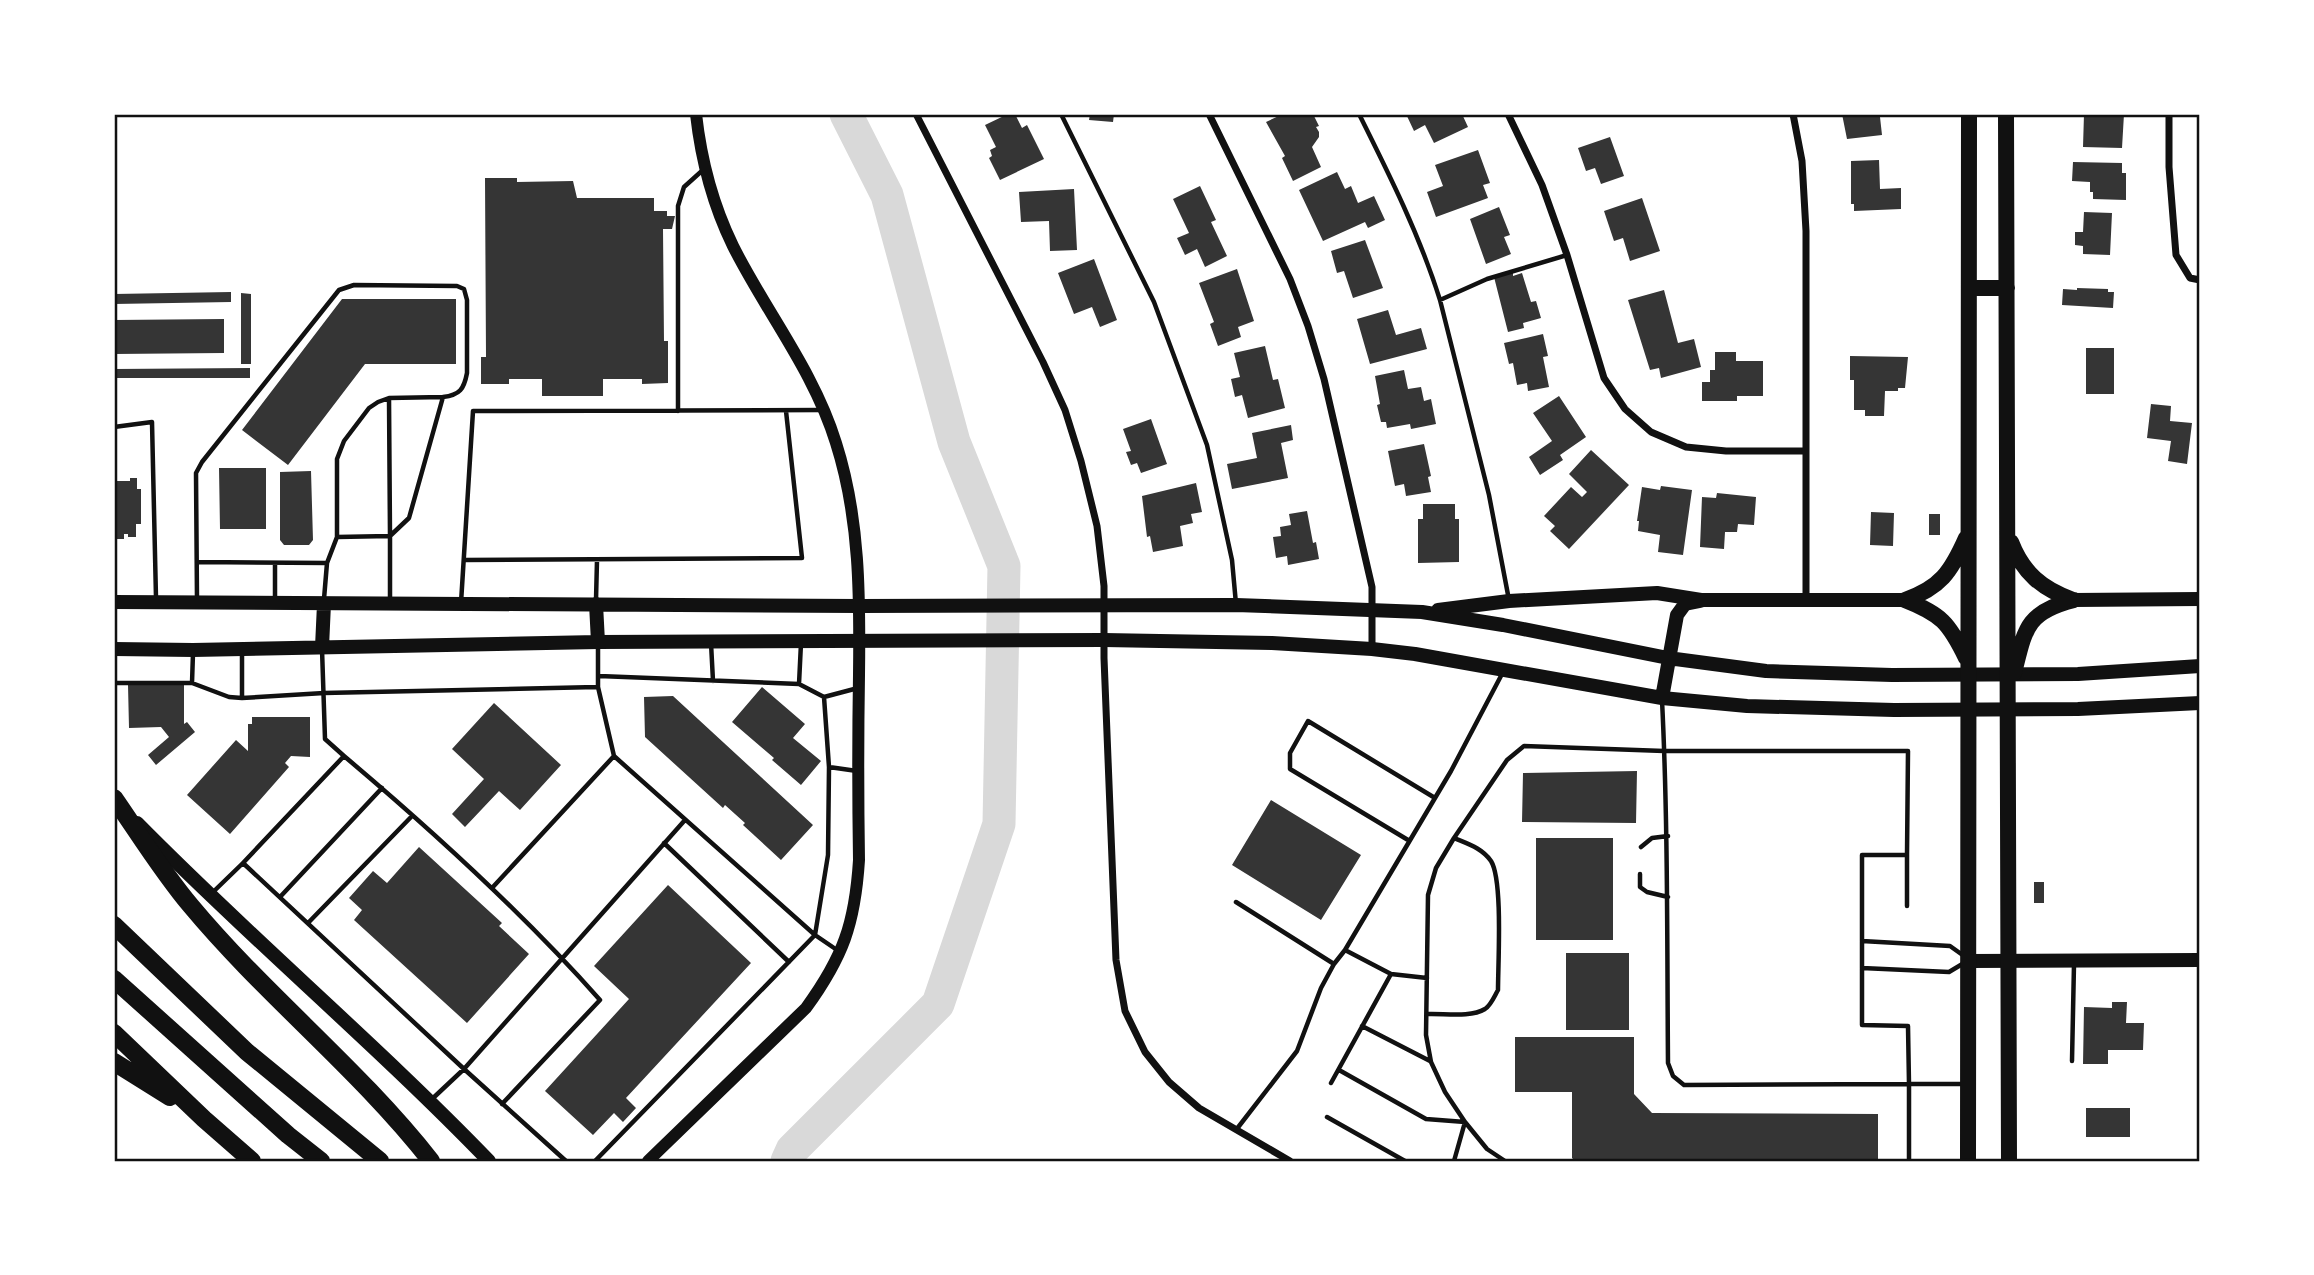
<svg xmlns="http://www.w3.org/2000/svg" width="2314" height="1275" viewBox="0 0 2314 1275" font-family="Montserrat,sans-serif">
	<rect width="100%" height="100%" fill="#fff"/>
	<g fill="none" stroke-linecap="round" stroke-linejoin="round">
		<path stroke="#d9d9d9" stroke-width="33" d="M787 1161 792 1150 938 1004 999 824 1004 566 954 442 887 195 846 114"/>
	</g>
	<path fill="#353535" d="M1008 114H1015L1022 128 1027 125 1044 159 1000 180 989 158 992 156 990 150 996 147 985 125Z
		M1090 114H1114L1113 122 1089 120Z
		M1283 114H1313L1319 126 1316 127 1319 132V137L1312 147 1321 167 1293 181 1282 158 1285 156 1266 122Z
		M1406 114H1462L1468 127 1434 143 1425 125 1414 131Z
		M1842 114H1893V116L1880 117 1882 135 1847 139Z
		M2084 114H2124L2122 148 2083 147Z
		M1610 137 1624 176 1601 184 1595 168 1586 171 1578 148Z
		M1478 150 1490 183 1483 185 1488 198 1436 217 1427 192 1443 186 1435 165Z
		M1879 160 1880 189 1901 188V209L1854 211V204H1851V161Z
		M2073 162 2122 163V173H2126V200L2093 199V192H2090V182L2072 181Z
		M1337 172 1345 189 1351 186 1358 203 1374 196 1385 220 1368 228 1365 222 1323 241 1299 190Z
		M485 178H517V182L573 181 577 198H654V211H667V216H675L672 229H663L664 341H668V383L642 384V379H603V396H542V379H509V384H481V357H486Z
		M1200 186 1216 220 1211 222 1227 256 1205 267 1197 249 1185 255 1177 238 1189 233 1173 199Z
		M1074 189 1077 250 1050 251 1049 221 1021 222 1019 192Z
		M1642 198 1660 251 1630 261 1623 238 1614 241 1604 211Z
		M1499 207 1510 235 1504 237 1511 254 1486 264 1470 219Z
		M2084 212 2112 213 2110 255 2083 254V246L2075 245V232H2083Z
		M1365 240 1383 288 1353 298 1344 271 1337 273 1331 251Z
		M1094 259 1117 320 1100 327 1092 307 1074 314 1058 273Z
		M1237 269 1254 321 1238 327 1241 337 1218 346 1210 324 1214 322 1199 283Z
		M1513 272V276L1522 273 1531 302 1536 301 1541 318 1523 323 1524 328 1508 332 1494 277Z
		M2077 288 2108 289V292H2114L2113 308 2062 305 2063 289 2077 290Z
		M1664 290 1678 343 1694 339 1701 367 1661 378 1659 368 1650 370 1628 300Z
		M231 292V302L114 304V294Z
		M241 293 251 294V364H241Z
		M342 299H456V364H365L288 465 242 430Z
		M1388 310 1396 335 1421 328 1427 349 1370 364 1357 319Z
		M224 319V353L114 354V320Z
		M1543 334 1548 356 1543 357 1549 387 1528 391 1527 383 1517 385 1513 363 1509 364 1504 343Z
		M1265 346 1273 380 1278 379 1285 408 1248 418 1242 395 1235 397 1231 379 1240 377 1234 353Z
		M2086 348H2114V394H2086Z
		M1715 352H1736V361H1763V396H1737V401H1702V382H1710V370H1715Z
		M1850 356 1908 357 1905 388H1898V391H1885L1884 416H1865V410H1854V380H1850Z
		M250 368V378H114V369Z
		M1404 370 1408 389 1421 387 1424 401 1431 399 1436 424 1411 429 1410 424 1387 428 1386 422H1381L1377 405 1380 404 1375 376Z
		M1559 396 1586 437 1560 455 1563 460 1540 475 1529 457 1552 441 1533 413Z
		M2151 404 2171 406 2170 421 2192 423 2187 464 2168 461 2171 441 2147 438Z
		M1151 419 1167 464 1141 473 1137 463 1131 465 1126 452 1131 451 1123 429Z
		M1291 425 1293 440 1281 443 1288 478 1232 489 1227 464 1257 458 1252 433Z
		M1424 444 1431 476 1428 477 1431 492 1406 496 1404 484 1395 486 1388 451Z
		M1591 450 1629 485 1569 549 1550 531 1555 526 1544 516 1571 487 1582 497 1587 492 1569 474Z
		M219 468H266V529H220Z
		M311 471 313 540 309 545H284L280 540V472Z
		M130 478H137V489H141V524H136V537H128V534H124V539H116L117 481H130Z
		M1196 483 1202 512 1191 514 1193 523 1180 526 1183 546 1153 552 1150 536 1147 537 1142 496Z
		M1661 486 1692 490 1683 555 1658 552 1660 535 1638 531 1639 521H1637L1642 487 1660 490Z
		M1717 493 1756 497 1754 525 1738 524 1737 532H1725L1724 549 1700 547 1702 497 1716 498Z
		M1423 504H1455V519H1459V562L1418 563V519H1423Z
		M1307 511 1313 543 1316 542 1319 559 1288 565 1287 556 1276 558 1273 537 1281 536 1280 527 1291 525 1289 514Z
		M1871 512 1894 513 1893 546 1870 545Z
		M1929 514H1940V535H1929Z
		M128 685H184V724L187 722 195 732 156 765 148 755 169 737 161 727 129 728Z
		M762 687 805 724 793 738 821 761 801 785 772 760 774 758 732 722Z
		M673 696 813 825 781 860 743 825 745 823 725 805 723 808 645 737 644 697Z
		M494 703 561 765 520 810 499 791 465 827 452 814 484 779 452 749Z
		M252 717H310V757L291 756 285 763 289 767 230 834 187 795 236 740 248 751V724H252Z
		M1637 771 1636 823 1522 822 1523 773Z
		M1271 800 1361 855 1321 920 1232 865Z
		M1536 838H1613V940H1536Z
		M419 847 502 923 499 926 529 954 467 1023 354 920 362 910 349 898 373 871 387 883Z
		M2034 882H2044V903H2034Z
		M668 885 751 963 626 1098 636 1108 623 1122 614 1113 593 1135 545 1091 629 999 594 966Z
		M1566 953H1629V1030H1566Z
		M2112 1002H2127L2126 1023H2144L2143 1050H2108V1064H2083L2084 1007 2112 1008Z
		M1515 1037H1634V1094L1652 1113 1878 1114V1161H1575L1572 1158V1092H1515Z
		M2086 1108H2130V1137H2086Z"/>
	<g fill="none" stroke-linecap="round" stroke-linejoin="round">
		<path stroke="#111" stroke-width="4.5" d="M1061 114 1154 302 1207 445 1232 560 1236 604
			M1359 114C1389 174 1420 236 1440 300L1489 495 1509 600
			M1440 300 1487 279 1567 255
			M678 411V206L684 187 704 169
			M114 427 152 422 156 598
			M337 537V459L344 441 369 408 378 402 389 398 443 397
			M464 560 802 558 786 411
			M197 562 327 563 324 599
			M327 563 337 537 390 536 389 398
			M197 600 196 473 202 462 339 290 354 285 457 286 464 289 467 300V373C464 389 460 395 443 397L409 518 390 536V599
			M596 600 597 560
			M275 601V563
			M461 603 473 411 821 410
			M711 643 713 681
			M598 646V687L614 756 815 935 837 950
			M322 649 325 739 344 756 243 863 464 1069 566 1161
			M242 653V698
			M114 683H192L193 653
			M192 683 229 697 242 698 324 693 597 687
			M799 684 801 643
			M824 697 858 688
			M344 756C434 832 522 912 600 1000L502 1104
			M829 767 857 771
			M1408 840 1290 769V753L1308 721 1435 798
			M664 843 789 962
			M1641 847 1652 838 1668 836
			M1640 874V887L1647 892 1668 897
			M492 888 614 756
			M211 894 243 863
			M280 897 382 788
			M1236 902 1334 964
			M1907 906V855
			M308 923 412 816
			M1862 941 1950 946 1964 956
			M1862 968 1949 972 1964 963
			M1391 974 1427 978
			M1427 1014C1443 1013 1470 1018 1485 1009 1491 1005 1494 997 1498 990 1498 963 1503 880 1491 861 1482 848 1468 844 1454 838
			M1362 1026 1430 1061
			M2072 1061 2074 964
			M1339 1070 1426 1119 1465 1122 1487 1149 1505 1161
			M1331 1083 1391 974 1345 950
			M431 1100 464 1069 685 820
			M1327 1117 1405 1161
			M1236 1130 1297 1051 1321 988 1334 964 1345 950 1451 771 1502 674
			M595 1161 815 935 828 855 829 767 824 697 799 684 599 676
			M1454 1161 1465 1122 1445 1092 1431 1062 1426 1035 1428 895 1436 868 1454 838 1507 760 1524 746 1664 751H1908L1907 855H1862V1025L1908 1026 1909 1084 1684 1085 1673 1076 1668 1063C1667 942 1668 821 1662 700
			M1909 1161V1084H1964"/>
		<path stroke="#111" stroke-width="7" d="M916 114 1043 362 1065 410 1081 461 1097 526 1104 586V658L1116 960 1125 1011 1145 1052 1169 1082 1199 1108 1290 1161
			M1209 114 1290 279 1308 326 1324 379 1372 587V649
			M1508 114 1542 185 1567 255 1604 378 1625 409 1651 432 1686 447 1726 451H1805
			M1793 114 1802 161 1806 231V601
			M2169 114V167L2176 255 2190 278 2200 280"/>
		<path stroke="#111" stroke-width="12" d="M648 1161 806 1008C843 957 855 924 859 860 858 798 858 736 859 675 860 597 860 518 836 443 814 371 766 312 733 246 713 205 701 159 696 114"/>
		<path stroke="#111" stroke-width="14" d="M2074 600 2200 599
			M114 602 859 606 1236 605 1422 612 1503 625 1668 658 1766 671 1892 675 2078 674 2200 666
			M596 604 598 642
			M1438 610 1509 601 1657 593 1701 600H1905
			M322 647 324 604
			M114 649 193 650 598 642 1104 640 1272 643 1372 649 1415 654 1662 698 1747 706 1894 710 2078 709 2200 703
			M1662 698 1677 615 1685 604 1700 601
			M137 823C251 939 376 1044 489 1161
			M1969 961 2200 960"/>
		<path stroke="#111" stroke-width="16" d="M2006 114 2009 1161
			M1969 288H2007
			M2011 542C2023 573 2042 589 2073 600
			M1905 600C1940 588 1951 572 1966 538
			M1905 600C1941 614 1949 623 1966 658
			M2014 673C2025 629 2026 612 2074 600
			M1968 1161 1969 114"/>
		<path stroke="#111" stroke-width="18" d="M114 798C139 834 163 873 191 906 266 996 359 1069 431 1161
			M114 925 247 1052 380 1161
			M114 979 288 1135 321 1161
			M114 1033 204 1119 252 1161
			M114 1062 170 1097"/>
	</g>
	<rect width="2314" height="1275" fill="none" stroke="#ffffff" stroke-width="231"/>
	<rect x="116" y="116" width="2082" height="1044" fill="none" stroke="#111" stroke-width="2.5"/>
</svg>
